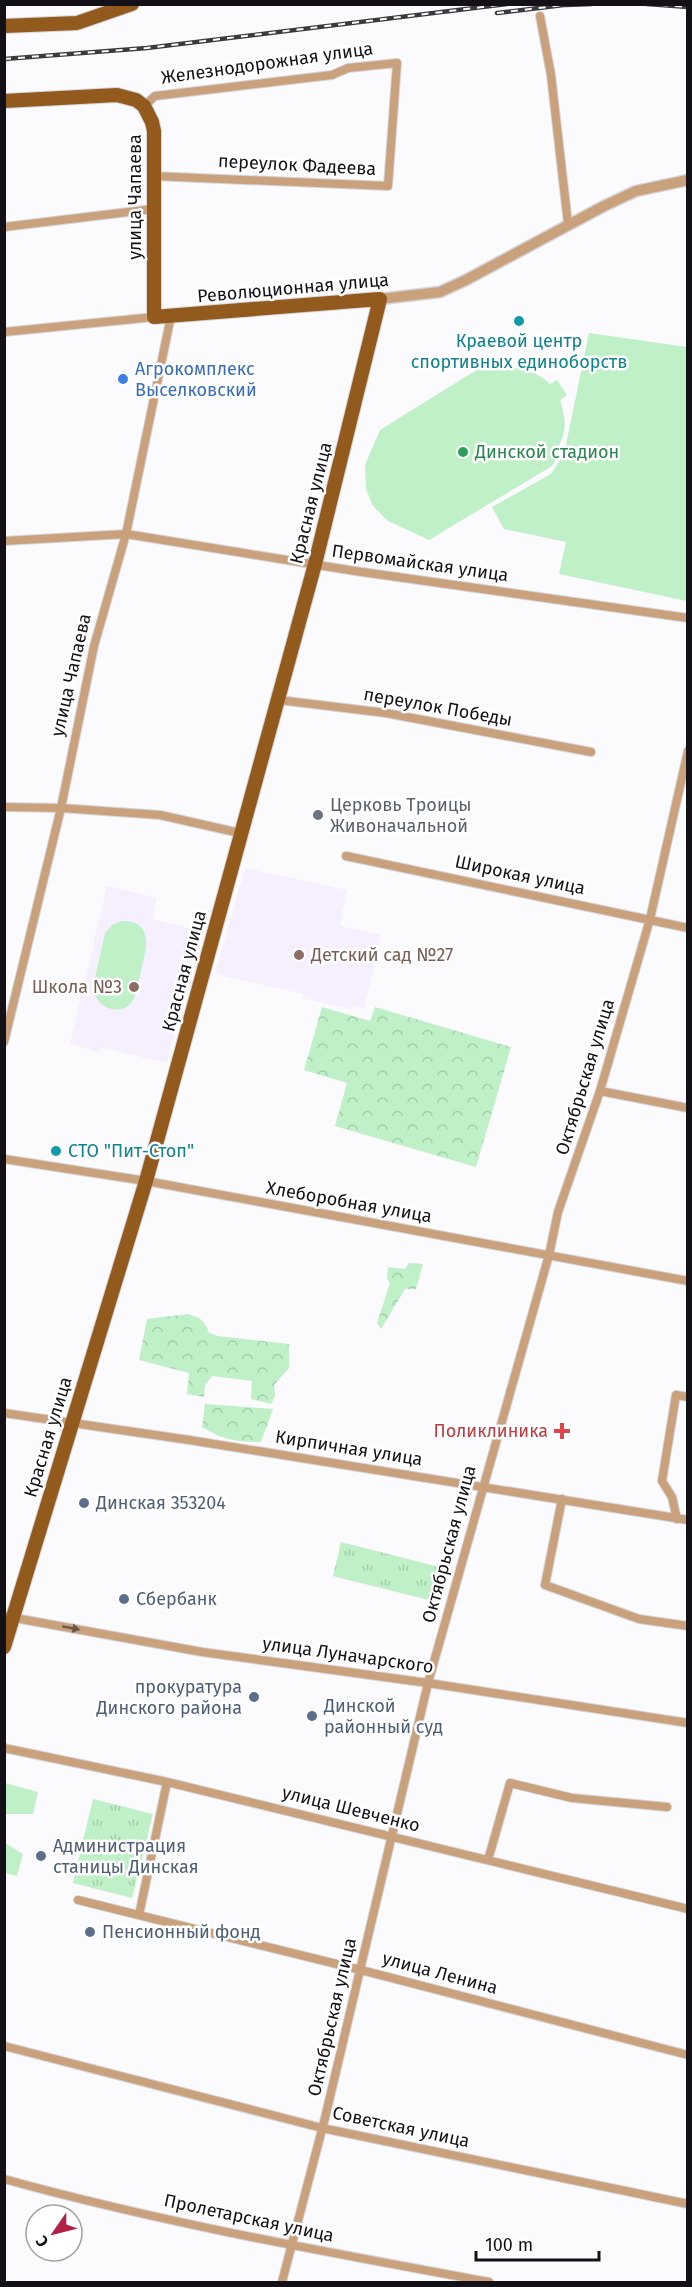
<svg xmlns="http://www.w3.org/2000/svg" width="692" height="2287" viewBox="0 0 692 2287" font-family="'Fira Sans',sans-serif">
	<defs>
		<pattern id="forest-crowns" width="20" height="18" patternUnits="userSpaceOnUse" patternTransform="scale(1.5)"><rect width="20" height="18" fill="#bff0c7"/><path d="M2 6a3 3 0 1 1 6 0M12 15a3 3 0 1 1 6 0" fill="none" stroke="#a3cdaa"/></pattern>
		<pattern id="park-tufts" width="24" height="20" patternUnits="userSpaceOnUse" patternTransform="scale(1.5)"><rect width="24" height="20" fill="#bff0c7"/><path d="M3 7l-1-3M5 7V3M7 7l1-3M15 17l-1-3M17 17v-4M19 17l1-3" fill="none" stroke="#a3cdaa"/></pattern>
	</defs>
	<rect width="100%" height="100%" fill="#fbfafd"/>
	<path fill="#f5effe" d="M245 868 347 890 340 926 381 935 364 1009 354 1006 353 1010 302 998 303 994 215 974Z
		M107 886 157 898 153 919 198 930 167 1063 101 1047 99 1052 70 1044Z"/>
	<path fill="#bff0c7" d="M589 333 687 347V601L559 574 566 542 504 529 492 507 551 474 564 454Z
		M494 364C514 368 535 369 550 384L557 380 567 395 560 400C563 410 566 420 564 431 563 441 556 446 558 456L552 466 429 540 388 521 373 506 366 489 365 465 380 430 483 366Z
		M122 921C155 921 146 950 141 971 138 981 138 995 131 1003 117 1018 94 1005 93 987L105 933 112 925Z
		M5 1783 38 1792 33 1814H5Z
		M5 1843 23 1854 17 1876 5 1873Z"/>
	<path fill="url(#forest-crowns)" d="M322 1007 370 1021 375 1007 511 1047 476 1167 335 1126 347 1083 304 1070Z
		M409 1263 423 1264 416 1289H405L381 1329 377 1323 390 1283 387 1279 388 1267 405 1269Z
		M188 1314C200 1318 205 1320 209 1333L218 1336 289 1344V1368L274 1385 275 1396 271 1404 251 1399 252 1381 212 1376 205 1385 204 1397 187 1394 189 1373 139 1360 147 1319Z
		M205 1404 273 1409 261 1442C236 1442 224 1440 202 1427Z"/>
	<path fill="url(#park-tufts)" d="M341 1542 439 1567 433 1601 333 1576Z
		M93 1799 153 1814 132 1898 73 1883Z"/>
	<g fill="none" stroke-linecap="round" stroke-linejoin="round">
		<g stroke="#d6d5d8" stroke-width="10">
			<path id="minor" d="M540 16 551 75 568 224
				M144 106 155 96 332 75 348 68 397 63 388 186 153 176
				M4 227 153 209
				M4 332 154 317
				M4 541 126 534 355 571 688 618
				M279 700 386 713 591 752
				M4 807 61 808 160 815 240 833
				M346 856 688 928
				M4 1042 61 808 94 646 126 534 171 316
				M600 1091 688 1108
				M4 1159 146 1181 688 1281
				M4 1413 189 1440 688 1520
				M562 1499 545 1585 639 1619 688 1626
				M677 1519 672 1497 662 1481 676 1395 688 1397
				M4 1616 202 1652 428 1683 688 1723
				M4 1748 167 1782 688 1909
				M488 1860 510 1783 572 1798 667 1807
				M78 1900 361 1970 688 2055
				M139 1915 167 1782
				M4 2046 322 2128 688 2204
				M4 2179C163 2223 327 2252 489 2282
				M282 2282 325 2118 428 1683 549 1255 558 1212 600 1091 650 919 688 751"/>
		</g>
		<g stroke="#d6d5d8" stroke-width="13">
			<path id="tertiary" d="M380 299 440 292 466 280 604 206 636 191 688 180"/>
		</g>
		<g stroke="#d6d5d8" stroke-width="16">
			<path id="primary" d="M4 26 77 23 132 4
				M4 101 117 95 136 100 144 106 152 122 154 131V317L380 299 315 564 146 1181 4 1647"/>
		</g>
		<use href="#minor" stroke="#caa17d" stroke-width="8"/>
		<use href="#tertiary" stroke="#caa17d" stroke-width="10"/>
		<use href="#primary" stroke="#925a1c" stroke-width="14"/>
		<g stroke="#3b393e" stroke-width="4.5">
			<path id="rail" d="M647 4 688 7
				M566 5 592 4
				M497 13 572 4
				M4 59 147 48 507 4"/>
		</g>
		<use href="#rail" stroke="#fff" stroke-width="2" stroke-dasharray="7" stroke-linecap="butt"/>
	</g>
	<defs><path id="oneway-solid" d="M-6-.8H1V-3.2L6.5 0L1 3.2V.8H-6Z" transform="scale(1.5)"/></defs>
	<use fill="#6e594a" href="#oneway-solid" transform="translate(71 1628) rotate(10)"/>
	<g fill="#0f9aa8" stroke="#fff" stroke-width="2">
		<circle cx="519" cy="321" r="6"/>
		<circle cx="56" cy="1151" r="6"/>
	</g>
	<circle fill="#3f7fe0" stroke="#fff" stroke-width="2" cx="123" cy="379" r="6"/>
	<circle fill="#2e9e5b" stroke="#fff" stroke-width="2" cx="463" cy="452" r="6"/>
	<circle fill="#6b7280" stroke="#fff" stroke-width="2" cx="318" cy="815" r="6"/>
	<g fill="#8d6e63" stroke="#fff" stroke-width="2">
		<circle cx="299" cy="955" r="6"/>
		<circle cx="134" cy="987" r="6"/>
	</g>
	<path fill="#e0444e" stroke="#fff" stroke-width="2" d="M559 1422h6v6h6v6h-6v6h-6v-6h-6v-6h6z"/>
	<g fill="#5c6f8a" stroke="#fff" stroke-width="2">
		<circle cx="84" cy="1503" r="6"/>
		<circle cx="124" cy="1599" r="6"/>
		<circle cx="254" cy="1697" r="6"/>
		<circle cx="312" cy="1716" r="6"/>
		<circle cx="41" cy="1856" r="6"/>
		<circle cx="90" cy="1932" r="6"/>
	</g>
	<g text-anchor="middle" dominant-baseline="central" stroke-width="5" stroke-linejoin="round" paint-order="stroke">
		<g font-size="18" fill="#131117" stroke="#fff">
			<text transform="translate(267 63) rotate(-8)">Железнодорожная улица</text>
			<text transform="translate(297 165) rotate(3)">переулок Фадеева</text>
			<text transform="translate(135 197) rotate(-90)">улица Чапаева</text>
			<text transform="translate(293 288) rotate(-5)">Революционная улица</text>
			<text transform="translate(311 503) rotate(-76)">Красная улица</text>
			<text transform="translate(420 563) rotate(8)">Первомайская улица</text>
			<text transform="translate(71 675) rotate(-77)">улица Чапаева</text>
			<text transform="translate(438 707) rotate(10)">переулок Победы</text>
			<text transform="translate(520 875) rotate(12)">Широкая улица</text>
			<text transform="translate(184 971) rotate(-75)">Красная улица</text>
			<text transform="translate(585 1077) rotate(-73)">Октябрьская улица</text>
			<text transform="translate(349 1202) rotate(10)">Хлеборобная улица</text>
			<text transform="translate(48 1437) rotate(-73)">Красная улица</text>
			<text transform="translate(349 1448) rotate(9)">Кирпичная улица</text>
			<text transform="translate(449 1544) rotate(-75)">Октябрьская улица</text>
			<text transform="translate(348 1655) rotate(8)">улица Луначарского</text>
			<text transform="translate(351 1809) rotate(14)">улица Шевченко</text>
			<text transform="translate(440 1973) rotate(15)">улица Ленина</text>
			<text transform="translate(332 2017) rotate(-77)">Октябрьская улица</text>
			<text transform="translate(401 2127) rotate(12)">Советская улица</text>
			<text transform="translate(249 2218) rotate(12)">Пролетарская улица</text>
		</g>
		<g font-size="18" fill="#0d838f" stroke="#fff">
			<text x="519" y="341">Краевой центр<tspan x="519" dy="21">спортивных единоборств</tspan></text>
			<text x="68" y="1151" text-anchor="start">СТО "Пит-Стоп"</text>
		</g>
		<g font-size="18" fill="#366cbe" stroke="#fff" text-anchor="start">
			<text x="135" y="369">Агрокомплекс<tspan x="135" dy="21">Выселковский</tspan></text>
		</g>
		<g font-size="18" fill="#27864d" stroke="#fff" text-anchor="start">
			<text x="475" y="452">Динской стадион</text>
		</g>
		<g font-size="18" fill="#5b616d" stroke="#fff" text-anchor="start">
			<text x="330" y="805">Церковь Троицы<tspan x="330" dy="21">Живоначальной</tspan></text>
		</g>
		<g font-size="18" fill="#785e54" stroke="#fff" text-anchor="start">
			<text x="311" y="955">Детский сад №27</text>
			<text x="122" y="987" text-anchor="end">Школа №3</text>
		</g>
		<g font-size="18" fill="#be3a42" stroke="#fff" text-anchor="end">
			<text x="548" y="1431">Поликлиника</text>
		</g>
		<g font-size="18" fill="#4e5e75" stroke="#fff" text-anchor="start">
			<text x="96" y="1503">Динская 353204</text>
			<text x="136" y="1599">Сбербанк</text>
			<text x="242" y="1687" text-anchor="end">прокуратура<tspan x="242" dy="21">Динского района</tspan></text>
			<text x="324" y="1706">Динской<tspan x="324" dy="21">районный суд</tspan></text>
			<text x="53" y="1846">Администрация<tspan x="53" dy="21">станицы Динская</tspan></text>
			<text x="102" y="1932">Пенсионный фонд</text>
		</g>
	</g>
	<rect width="692" height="2287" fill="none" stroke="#131117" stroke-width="12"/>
	<g transform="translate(54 2233) rotate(235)"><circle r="28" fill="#ffffff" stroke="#a1a0a2" stroke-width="1.5"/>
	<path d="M0-4.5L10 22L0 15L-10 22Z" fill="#b22046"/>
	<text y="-9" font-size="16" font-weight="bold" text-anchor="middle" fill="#131117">С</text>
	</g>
	<path d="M476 2251v9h123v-9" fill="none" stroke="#131117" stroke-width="3"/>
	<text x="485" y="2251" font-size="18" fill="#131117" stroke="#ffffff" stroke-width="4.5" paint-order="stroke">100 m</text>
</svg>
